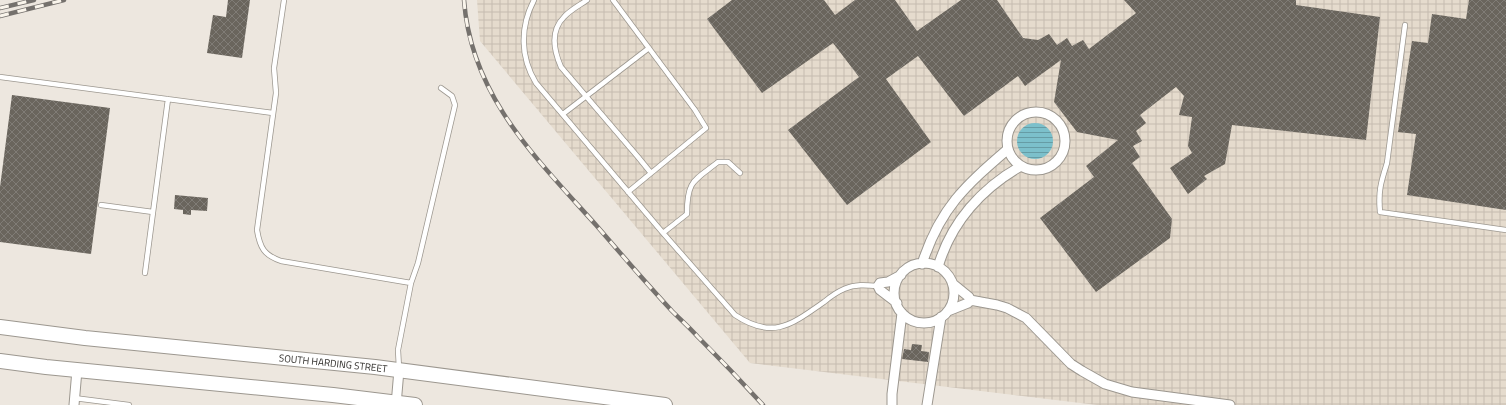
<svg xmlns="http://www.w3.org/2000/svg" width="1506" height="405" viewBox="0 0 1506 405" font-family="'Titillium Web',sans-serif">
	<defs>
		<pattern id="industrial-grid" width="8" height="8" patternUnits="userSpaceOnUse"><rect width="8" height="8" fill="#e5dbcd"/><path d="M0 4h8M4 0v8" fill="none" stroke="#c5bcb0"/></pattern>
		<pattern id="water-rules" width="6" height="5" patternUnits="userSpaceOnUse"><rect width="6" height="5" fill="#7cc0cb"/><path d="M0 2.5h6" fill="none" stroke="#669ca5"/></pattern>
		<pattern id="building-cross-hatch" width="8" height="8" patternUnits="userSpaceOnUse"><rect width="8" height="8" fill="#6a655d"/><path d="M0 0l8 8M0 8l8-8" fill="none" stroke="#807c76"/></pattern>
	</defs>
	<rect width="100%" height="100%" fill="#ede7df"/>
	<path fill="url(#industrial-grid)" d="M477 0H1506V405H1097L750 363 480 41Z"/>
	<path fill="url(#water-rules)" d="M1017 141a18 18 0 1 1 36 0a18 18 0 1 1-36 0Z"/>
	<path fill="url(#building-cross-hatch)" d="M228 0H250L242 58 207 53 213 15 226 17Z
		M732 0H824L835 15 855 0H895L917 31 961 0H997L1023 38 1038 40 1049 34 1057 45 1067 38 1072 46 1083 40 1089 49 1136 13 1124 0H1296V5L1380 17 1366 140 1232 125 1225 164 1204 176 1207 179 1188 194 1170 168 1192 153 1188 146 1192 117 1179 115 1184 96 1176 87 1140 115 1146 123 1136 131 1142 141 1133 146 1140 157 1132 163 1172 219 1170 238 1096 292 1040 218 1094 177 1086 166 1118 140 1077 132 1054 102 1061 60 1025 86 1018 76 964 116 918 56 886 79 931 142 847 205 788 130 859 77 833 43 762 93 707 19Z
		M1469 0H1506V210L1407 195 1416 134 1398 132 1412 41 1428 43 1432 14 1466 19Z
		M12 95 110 108 91 254 0 242V187Z
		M175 195 208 198 207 211 191 210V215L183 214V210L174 209Z
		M912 344 922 345 921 351 929 352 928 362 902 359 904 349 911 350Z"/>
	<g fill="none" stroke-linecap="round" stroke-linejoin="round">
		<g stroke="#9c978f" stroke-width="6">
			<path id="lane" d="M284 0 274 68 276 93 257 230C260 248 264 255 281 261L411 283 398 350 399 368
				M534 0C520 27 520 57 536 83L663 233 735 315C773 340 791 325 824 302 830 297 837 292 844 289 855 284 866 285 878 286
				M587 0C580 5 570 10 564 17 550 31 554 51 561 67L638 157 651 173
				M613 0 695 110 706 128 628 192
				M1405 25 1387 163C1381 182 1378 191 1380 212L1506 230
				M0 77 273 113
				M563 114 649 48
				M101 205 153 212
				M663 233 687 214C687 180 694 181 718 162H728L740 173
				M145 273 168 99
				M411 283 418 263 455 105 452 96 441 88
				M74 398 129 405"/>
		</g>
		<g stroke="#9c978f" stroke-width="11">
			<path id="street" d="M1007 141a29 29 0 1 1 58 0a29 29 0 1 1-58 0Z
				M894 293a30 30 0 1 1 60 0a30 30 0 1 1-60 0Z
				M922 264C940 208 965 186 1008 149
				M938 267C951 222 982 188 1021 166
				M953 284 969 297 970 300 997 305 1007 308 1026 318 1071 364 1082 371 1105 384 1132 392 1230 405
				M897 303 880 290 878 286 880 283 888 282 901 275
				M948 311 968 303 970 300
				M74 405 77 370
				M396 405 399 370
				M892 405V394L902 313
				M927 405 941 317"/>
		</g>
		<g stroke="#9c978f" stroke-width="16">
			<g id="primary">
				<path id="s1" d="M0 327 85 338 375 367 665 405"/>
				<path d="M0 361 46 367 333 395 415 405"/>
			</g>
		</g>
		<use href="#lane" stroke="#fff" stroke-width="4.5"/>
		<use href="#street" stroke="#fff" stroke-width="9"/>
		<use href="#primary" stroke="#fff" stroke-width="14"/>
		<g stroke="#75716d" stroke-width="4.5">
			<path id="rail" d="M464 0C471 96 536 158 596 225 621 254 646 283 672 311 681 320 690 328 698 337 720 359 742 382 763 405
				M0 8 34 0
				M0 16 64 0"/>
		</g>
		<use href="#rail" stroke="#faf5ec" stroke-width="3" stroke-dasharray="9" stroke-linecap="butt"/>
	</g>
	<g text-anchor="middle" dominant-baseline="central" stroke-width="4" stroke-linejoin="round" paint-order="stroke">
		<g font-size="10" fill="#2e2c29" stroke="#faf5ec">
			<text stroke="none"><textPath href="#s1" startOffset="335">SOUTH HARDING STREET</textPath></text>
		</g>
	</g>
</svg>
